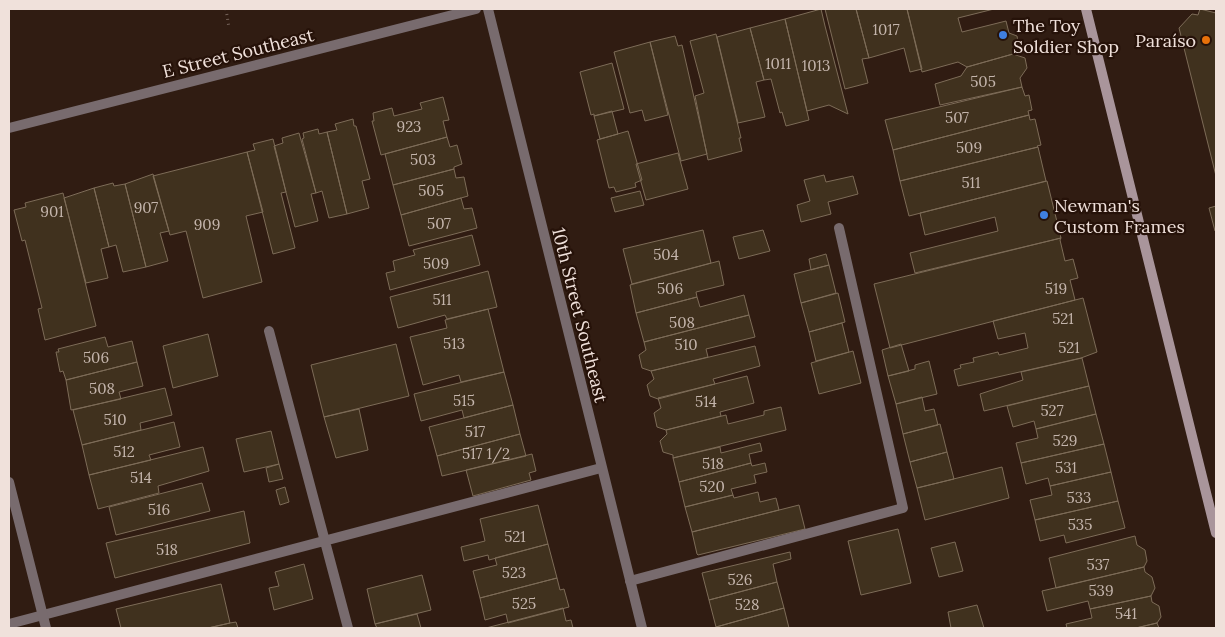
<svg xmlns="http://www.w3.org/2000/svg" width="1225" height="637" viewBox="0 0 1225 637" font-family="Lora,serif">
	<rect width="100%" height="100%" fill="#301c12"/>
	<path fill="#40311e" stroke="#7d6c58" d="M821 9 825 26 848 114 829 105 807 111 785 19Z
		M825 9H856L869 58 862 59 868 83 845 89Z
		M856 9H907L922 69 910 72 904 48 869 58Z
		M907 9H994L958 18 962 32 1006 21 1009 33 1017 36 1019 47 1013 54 967 67 958 62 922 72Z
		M1200 9 1216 13V176L1179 28 1192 14 1198 15Z
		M785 19 809 120 786 126 782 112 780 113 771 79 764 80 750 28Z
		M750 28 764 80 756 82 765 117 738 123 717 37Z
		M716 34 741 138H739L742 151 708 160 695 96 704 93 690 41Z
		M675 36 678 46 682 45 707 154 681 161 650 42Z
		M650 42 668 115 645 121 642 110 630 113 614 52Z
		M1013 54 1025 58 1027 68 1020 78 1022 87 940 105 935 84 961 76 967 67Z
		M612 63 624 109 594 116V114L591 115 580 72Z
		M1022 87 1025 96 1029 95 1032 110 1028 111 1029 115 893 150 885 120Z
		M443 97 449 120 443 121 447 137 381 155 372 121H374L373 113 392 108 394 116 422 109 420 103Z
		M612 111 618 134 600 139 594 116Z
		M1029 115 1030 120 1035 119 1041 145 1037 146 1038 147 900 181 893 150Z
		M353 119 354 126H356L370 179 362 181 369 208 347 214 327 132 337 130 335 124Z
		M318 129 319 134 327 132 347 214 329 218 322 191 316 193 302 139 304 138 303 133Z
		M628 131 642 180 635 183 636 187 616 192 614 187 609 188 597 140Z
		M299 133 316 193 311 194 318 221 295 227 274 146 283 143 282 138Z
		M447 137 450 147 457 145 462 164 454 167V169L393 185 385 154Z
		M273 139 286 192 281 193 295 248 273 254 247 152 255 150 253 144Z
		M1038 147 1046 181 909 216 900 181Z
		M247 152 263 212 246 216 262 282 203 298 186 231 170 235 153 176Z
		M678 153 688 189 646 200 636 164Z
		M454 169 456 178 464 177 468 196 401 215 393 185Z
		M153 174 169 231 160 233 168 261 146 267 125 184Z
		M824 175 826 182 853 176 858 194 828 202 831 214 801 222 797 205 810 201 804 180Z
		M1047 181 1061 238 915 273 910 253 998 231 995 217 925 235 920 213Z
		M113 183 114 186 125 184 146 267 123 272 116 245 109 247 94 188Z
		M94 188 109 247 101 249 108 278 86 283 64 198Z
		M640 191 644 205 615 212 611 198Z
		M63 193 96 326 45 340 38 309 42 308 25 240 22 241 14 210 26 207 25 203Z
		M461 198 464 209 472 208 477 228 409 246 401 215Z
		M1216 206V231H1215L1209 208Z
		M703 230 711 263 632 284 623 249Z
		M763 230 770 251 739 259 733 237Z
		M472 235 480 265 390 290 386 273 395 271 393 261 415 255 413 250Z
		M1061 238 1060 240 1065 261 1073 259 1078 278 1070 280 1075 300 890 348 874 284Z
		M826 254 829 265 811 270 809 259Z
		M719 261 724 285 696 292 697 297 636 313 630 285Z
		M829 265 836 293 801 303 794 274Z
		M488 271 497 307 447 319 445 315 398 328 390 297Z
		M838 293 845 322 809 332 801 303Z
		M744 295 749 315 644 342 636 313 697 297 700 307Z
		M1083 298 1097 352 1081 358 958 386 954 370 961 368 960 365 974 362 973 358 998 352 999 355 1028 348 1025 333 998 339 993 321Z
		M488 309 504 372 461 382 459 375 423 385 410 337 447 328 445 320Z
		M749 315 755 337 706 349 708 357 651 371 642 368 639 355 646 350 644 342Z
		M842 323 849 352 816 361 809 332Z
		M208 334 218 376 173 388 163 346Z
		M105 337 108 347 132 341 137 362 66 380 63 371 60 372 56 352H59L58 349Z
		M396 344 409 396 324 417 311 365Z
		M901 344 909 371 888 376 882 350Z
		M755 346 760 366 713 379 715 384 658 399 650 396 647 385 654 379 651 371Z
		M853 351 861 383 819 394 811 363Z
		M1082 358 1089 386 984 411 980 394 1023 380 1021 372Z
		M929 361 937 394 896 404 888 376 915 369V365Z
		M137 362 143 386 119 392 121 399 71 410 66 380Z
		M504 372 513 405 464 418 462 410 421 421 414 394Z
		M747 376 754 403 720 412 721 416 682 426 666 430 657 427 654 413 661 408 658 398Z
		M1089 386 1096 414 1036 429 1034 421 1013 427 1007 406Z
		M165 388 172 415 140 423 141 430 82 445 73 410Z
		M922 397 925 411 934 409 938 425 903 434 896 404Z
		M513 405 520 434 437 456 429 427Z
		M781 407 786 430 673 458V455L663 452 660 441 667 434 666 430 726 415 728 424 764 415V411Z
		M359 409 368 450 336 458 324 417Z
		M1096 414 1104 444 1021 463 1016 443 1038 438 1036 429Z
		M174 422 180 447 149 455 151 460 89 475 82 445Z
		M940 424 947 452 910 462 903 434Z
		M271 431 279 464 244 472 236 439Z
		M520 434 526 456 442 476 437 456Z
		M760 443 762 451 749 454 751 463 679 482 673 458 720 447 721 453Z
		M1104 444 1111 472 1050 486 1048 478 1026 484 1021 463Z
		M203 447 209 471 158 486 159 493 98 509 89 475Z
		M947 452 954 479 917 488 910 462Z
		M532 454 536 471 529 473 531 480 473 496 466 470Z
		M751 463 752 466 765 463 767 472 754 475 756 483 731 489 733 495 685 507 679 482Z
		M279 464 283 479 269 482 266 468Z
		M1002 467 1009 498 925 520 917 488Z
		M1111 472 1118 501 1035 520 1030 500 1052 495 1050 486Z
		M202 483 210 511 116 535 109 507Z
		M285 487 289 502 280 505 276 490Z
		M758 492 760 502 776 498 779 510 692 532 685 507 733 495 734 498Z
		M1118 501 1125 528 1066 543 1064 535 1040 541 1035 520Z
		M538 505 548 544 489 560 488 555 464 561 461 547 485 541 480 519Z
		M799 505 805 529 698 555 697 554 692 532Z
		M244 511 250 543 115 578 106 543Z
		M898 529 911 583 861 595 848 541Z
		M1135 536 1137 545 1145 550 1147 561 1144 567 1056 588 1049 558Z
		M955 542 963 571 939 577 931 548Z
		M548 544 557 578 480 598 473 571 497 565 495 558Z
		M790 552 791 559 773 564 777 582 709 600 702 573Z
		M304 564 313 599 274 610 269 588 279 586 275 572Z
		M1144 567 1145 572 1152 577 1155 588 1151 596 1090 609 1088 601 1047 611 1042 591Z
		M422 575 431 610 375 624 367 589Z
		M557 578 560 590 564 589 569 607 508 623 506 614 485 620 480 598Z
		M777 582 784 608 716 627 709 600Z
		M221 584 230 623 208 628H121L116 609Z
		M1151 596 1152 602 1159 606 1161 617 1157 623 1136 628H1067L1066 624 1092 618 1090 609Z
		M977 605 984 628H951L948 612Z
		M563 608 566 621 571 620 573 628H486Z
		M784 608 789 628H716V627Z
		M417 614 421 628H377L375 624Z
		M236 622 238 628H208L230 623Z
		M1157 623 1159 628H1136L1144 626Z"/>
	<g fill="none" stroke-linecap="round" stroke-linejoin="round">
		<path stroke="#746259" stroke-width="3" stroke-dasharray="1 4" stroke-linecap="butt" d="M226 9 229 28"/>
		<path stroke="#786b6e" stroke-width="10" d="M269 331 348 628
			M630 581 903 508 839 228
			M9 624 601 468"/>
		<path stroke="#786b6e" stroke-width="10" d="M488 9 642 628
			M9 128 476 9
			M9 482 46 628"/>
		<path stroke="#a9959b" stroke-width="10" d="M1086 9 1216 533"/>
	</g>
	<g fill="#3f7fe0" stroke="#261209" stroke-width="2">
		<circle cx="1003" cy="35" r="5"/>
		<circle cx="1044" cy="215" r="5"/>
	</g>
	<circle fill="#e8710a" stroke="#261209" stroke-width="2" cx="1206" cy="40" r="5"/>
	<g text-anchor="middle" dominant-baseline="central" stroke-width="4.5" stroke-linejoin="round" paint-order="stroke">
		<g font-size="15" fill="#c4b5ac">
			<text x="886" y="29">1017</text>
			<text x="778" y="63">1011</text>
			<text x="816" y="65">1013</text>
			<text x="983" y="81">505</text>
			<text x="957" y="117">507</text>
			<text x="409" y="126">923</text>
			<text x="969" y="147">509</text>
			<text x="423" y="159">503</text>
			<text x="971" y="182">511</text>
			<text x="431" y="190">505</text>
			<text x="146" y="207">907</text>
			<text x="52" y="211">901</text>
			<text x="439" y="223">507</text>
			<text x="207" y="224">909</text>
			<text x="666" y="254">504</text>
			<text x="436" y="263">509</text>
			<text x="670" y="288">506</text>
			<text x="1056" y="288">519</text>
			<text x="442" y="299">511</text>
			<text x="1063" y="318">521</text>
			<text x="682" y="322">508</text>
			<text x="454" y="343">513</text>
			<text x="686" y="344">510</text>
			<text x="1069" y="347">521</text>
			<text x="96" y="357">506</text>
			<text x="102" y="388">508</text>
			<text x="464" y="400">515</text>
			<text x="706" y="401">514</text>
			<text x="1052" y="410">527</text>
			<text x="115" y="419">510</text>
			<text x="475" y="431">517</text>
			<text x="1065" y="440">529</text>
			<text x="124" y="451">512</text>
			<text x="486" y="453">517 1/2</text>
			<text x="713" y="463">518</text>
			<text x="1066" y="467">531</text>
			<text x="141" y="477">514</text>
			<text x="712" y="486">520</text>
			<text x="1079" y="497">533</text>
			<text x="159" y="509">516</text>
			<text x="1080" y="524">535</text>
			<text x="515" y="536">521</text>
			<text x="167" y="549">518</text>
			<text x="1098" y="564">537</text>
			<text x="514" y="572">523</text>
			<text x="740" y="579">526</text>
			<text x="1101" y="590">539</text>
			<text x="524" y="603">525</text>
			<text x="747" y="604">528</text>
			<text x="1126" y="613">541</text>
		</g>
		<g font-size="18" fill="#f0e1db" stroke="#261209" text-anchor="start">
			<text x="1013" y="25">The Toy<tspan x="1013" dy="21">Soldier Shop</tspan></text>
			<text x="1196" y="40" text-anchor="end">Paraíso</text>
			<text x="1054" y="205">Newman's<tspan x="1054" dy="21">Custom Frames</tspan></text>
		</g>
		<g font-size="18" fill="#f0e1db" stroke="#261209">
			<text transform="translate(238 53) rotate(-14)">E Street Southeast</text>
			<text transform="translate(580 315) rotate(76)">10th Street Southeast</text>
		</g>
	</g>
	<rect width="1225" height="637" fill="none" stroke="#f0e1db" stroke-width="20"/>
</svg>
